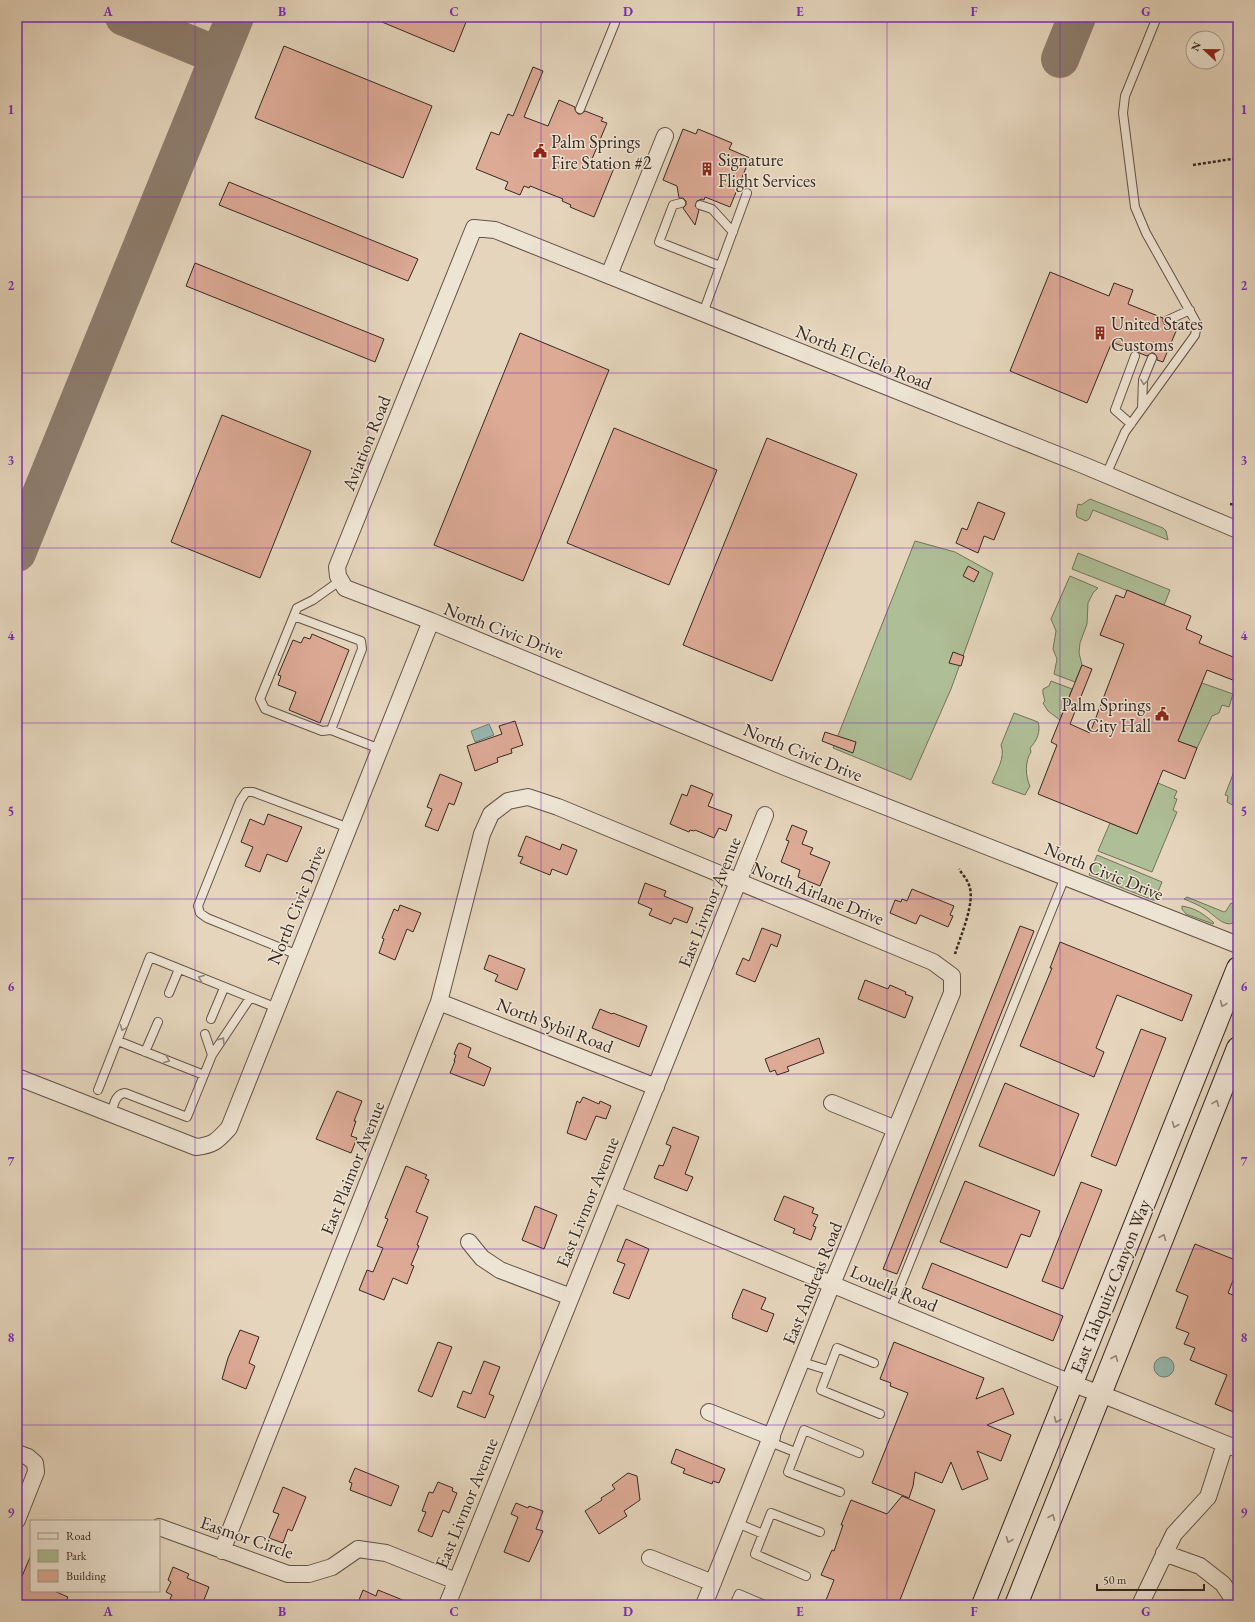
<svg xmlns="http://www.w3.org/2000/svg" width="1255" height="1622" viewBox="0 0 1255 1622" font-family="'EB Garamond',serif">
	<rect width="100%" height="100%" fill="#e5d5bc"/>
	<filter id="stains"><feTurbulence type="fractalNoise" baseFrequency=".005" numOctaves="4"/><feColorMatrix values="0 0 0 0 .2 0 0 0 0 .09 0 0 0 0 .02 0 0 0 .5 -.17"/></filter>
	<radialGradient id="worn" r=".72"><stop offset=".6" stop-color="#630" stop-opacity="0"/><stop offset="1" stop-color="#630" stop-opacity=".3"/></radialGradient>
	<path fill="#aebe96" stroke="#72735c" d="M1090 499 1163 528 1166 531 1168 540 1093 510 1089 519 1086 521 1077 517 1076 513 1078 504 1081 505Z
		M915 541 955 552 993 573 951 689 911 780 833 748Z
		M1078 553 1170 590 1164 605 1072 569Z
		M1070 576 1098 588 1093 593 1088 603 1087 624 1080 643 1079 653 1082 665 1075 682 1054 674 1057 659 1053 649 1056 631 1051 619Z
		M1051 681 1072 689 1060 720 1048 711 1043 703 1045 701 1043 694V689L1049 686Z
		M1202 683 1233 694 1229 707 1222 705 1219 713 1212 716 1197 748 1178 741Z
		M1014 713 1038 722C1041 731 1037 741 1030 748L1031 752C1025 761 1025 776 1030 786L1025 795 992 783C996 772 1006 757 1001 745Z
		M1238 761V808L1227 802 1228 796 1225 795Z
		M1158 783 1177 791 1174 798 1177 799 1173 810 1177 812 1152 872 1098 851 1110 823 1137 834Z
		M1097 855 1162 882 1157 894 1160 895 1157 900H1153L1089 875Z
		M1187 897 1224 912 1226 911 1231 903 1238 906V920C1226 931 1215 915 1205 909 1199 905 1191 902 1184 899Z
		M1182 906C1195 908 1204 914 1214 923L1213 924 1186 914 1182 909Z"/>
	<path fill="#96b9b1" stroke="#707f78" d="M489 724 494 735 475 742 471 731Z
		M1154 1367a10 10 0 1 1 20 0a10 10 0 1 1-20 0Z"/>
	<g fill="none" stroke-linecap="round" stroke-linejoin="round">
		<path stroke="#8e7e6f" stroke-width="38" d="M124 17 219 56
			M1060 59 1077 17
			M17 553 235 17"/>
	</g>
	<path fill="#ddaa96" stroke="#362822" d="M370 17H468L454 52Z
		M284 46 432 106 403 178 255 118Z
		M533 67 543 71 524 117 548 126 559 100 575 107V110L578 114H581L585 111 603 118 601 121 607 123 592 159 614 168 594 217 570 207 571 205 562 201 563 199 530 186 529 188 524 186 520 195 505 189 508 182 476 169 491 132 499 135 508 114 513 116Z
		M683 129 696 134 698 129 732 143 729 149 750 158 730 207 705 197 704 200 702 199 697 201 695 206 699 210 695 225 683 208 686 205V201L683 198H679L677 186 663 180Z
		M229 182 418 259 408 281 219 205Z
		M195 263 384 339 375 362 186 286Z
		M1050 272 1109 296 1114 283 1133 290 1128 304 1163 318V322L1165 325H1170L1175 323 1179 324 1163 362 1157 360V357L1154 353H1151L1147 356 1112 342 1087 403 1010 371Z
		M520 333 609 370 523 581 434 545Z
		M222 415 311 451 260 578 171 542Z
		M614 428 717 470 669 585 567 543Z
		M767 438 857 474 772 681 683 645Z
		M978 502 1005 513 994 540 984 536 978 553 956 543 962 528 967 530Z
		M968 566 979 572 974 582 963 576Z
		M1127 590 1191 616 1186 629 1202 636 1199 643 1238 659V682L1207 670 1178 741 1197 748 1185 779 1163 770 1137 834 1038 794 1057 745 1051 742 1082 665 1092 669 1070 724 1090 733 1124 644 1100 635 1116 595 1124 598Z
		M312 634 349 650 320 723 289 710 296 692 278 685 281 676 278 675 293 640 301 643 304 637 310 639Z
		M953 652 964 656 961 666 949 663Z
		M515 721 523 745 511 749 512 753 497 758 498 762 475 771 467 746 502 734 499 726Z
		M825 732 856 742 853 753 822 741Z
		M440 774 462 783 454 805 449 803 438 831 425 826 432 809 427 807Z
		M691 785 713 794 708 806 732 815 726 831 719 828 714 838 695 830 694 831 690 830 689 832 670 824 682 794 687 796Z
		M268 814 302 827 287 862 267 854 260 872 245 866 253 847 241 842 250 819 264 825Z
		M792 825 807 831 802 844 813 848 810 854 830 862 820 886 798 877 800 870 781 862 789 841 786 840Z
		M526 836 560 850 562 844 577 850 567 875 552 869 550 875 520 863 523 857 518 856Z
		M645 883 666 891 664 896 693 908 687 923 674 918 671 924 649 915 652 909 638 903Z
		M912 889 954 906 950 915 953 916 948 927 920 915 916 924 890 913 895 900 901 902 902 899 907 901Z
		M400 905 421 913 413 932 407 929 395 960 379 953 384 939 382 938 394 909 398 911Z
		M1020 926 1034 931 897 1274 883 1269Z
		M762 928 781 935 777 947 771 944 755 982 736 974 743 958 749 961Z
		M1060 942 1192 995 1182 1021 1117 995 1096 1048 1104 1052 1094 1077 1020 1046 1052 968H1050Z
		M489 955 525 969 517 990 495 981 498 975 484 969Z
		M865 980 888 989 890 985 906 992 905 994 913 997 905 1018 858 999Z
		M600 1009 612 1014 613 1013 647 1026 639 1047 592 1028Z
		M1141 1029 1166 1038 1116 1166 1091 1156Z
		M819 1038 824 1053 787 1067 789 1071 777 1075 775 1070 770 1072 765 1059Z
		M460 1043 471 1048 468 1057 491 1068 484 1086 450 1073 455 1061H454L456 1055 454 1054 458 1044Z
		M1005 1083 1079 1114 1054 1176 979 1146Z
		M337 1091 362 1101 354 1121H356L351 1136 357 1138 351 1153 316 1139Z
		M583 1097 599 1104 600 1101 611 1106 606 1119 596 1116 586 1140 567 1133 577 1101 580 1103Z
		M673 1127 699 1137 685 1174 693 1177 687 1191 654 1178 659 1165 663 1166 671 1146 666 1144Z
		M406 1166 427 1175 425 1178 429 1180 416 1212 428 1217 417 1245 419 1246 411 1265 414 1266 407 1284 393 1278 384 1300 359 1290 367 1270 373 1272 383 1248 377 1246 388 1219 385 1218Z
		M965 1181 1040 1211 1030 1237 1021 1234 1007 1268 940 1242Z
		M1081 1182 1102 1190 1063 1289 1042 1281Z
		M784 1196 814 1208 812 1213 818 1215 813 1226 816 1227 811 1240 793 1233 795 1229 774 1220Z
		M535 1206 557 1215 544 1249 522 1240Z
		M626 1239 649 1249 629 1299 613 1293 625 1264 617 1261Z
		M1195 1244 1238 1261V1268L1228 1293 1238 1297V1414L1215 1404 1227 1375 1190 1360 1195 1348 1184 1344 1189 1333 1176 1328 1188 1296 1176 1291Z
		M932 1263 1063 1316 1053 1341 922 1288Z
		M743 1289 766 1298 761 1309 774 1314 767 1332 732 1318 733 1315H732Z
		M240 1330 259 1337 249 1363 255 1366 246 1389 222 1379 228 1358Z
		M438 1342 452 1347 432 1397 418 1391Z
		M894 1342 984 1378 976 1399 1003 1388 1014 1414 987 1425 1011 1435 1001 1461 977 1451 988 1479 962 1490 951 1462 942 1483 915 1472 913 1486 909 1498 872 1483 908 1393 890 1386 891 1383 880 1379Z
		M484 1361 500 1367 489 1394 494 1396 485 1418 457 1407 463 1391 471 1394Z
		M676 1449 725 1469 719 1483 713 1481 712 1484 683 1473 685 1469 671 1463Z
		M355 1468 399 1486 391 1506 350 1490 352 1483 349 1482Z
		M628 1473 637 1476 640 1500 624 1511 627 1516 599 1534 585 1511 602 1500 601 1498 615 1489 612 1485Z
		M438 1482 453 1488 452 1491 457 1493 449 1513 443 1510 432 1537 418 1531 426 1512 422 1511 429 1492 433 1493Z
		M283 1487 306 1497 292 1531 288 1529 283 1543 269 1538 279 1514 273 1512Z
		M902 1496 935 1510 898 1605H824L834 1580 821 1575 832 1550 834 1551 843 1525H841L851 1500 887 1514Z
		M516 1503 528 1508 529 1506 543 1511 536 1529 543 1531 529 1562 504 1552 518 1517 511 1514Z
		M31 1555V1591H54L68 1597 64 1605H17V1588Z
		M173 1567 189 1574 187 1578 209 1587 202 1605 186 1600 184 1605 170 1599 172 1595 166 1592 171 1582 168 1580Z
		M363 1590 376 1596 378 1590 415 1605H357Z"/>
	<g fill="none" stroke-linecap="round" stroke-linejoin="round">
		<g stroke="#625348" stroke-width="10">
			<path id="service" d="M580 109 615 23V17
				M681 203 673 205 659 242 720 266
				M700 205 712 209 733 232
				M703 313 747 193
				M1168 320 1190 310
				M1142 408 1143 380 1152 358
				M1131 424 1115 410 1135 356
				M1106 475 1125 432 1195 335 1197 324 1146 233 1135 207 1123 113 1125 96 1157 17
				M341 580 313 600 297 608 260 699 265 709 322 731 331 730 380 749
				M294 616 361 641 362 649 331 730
				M298 955 207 918 200 913 198 906 240 801 246 792H253L349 828
				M169 993 179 969
				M211 1019 224 988
				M205 1034 212 1055
				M118 1041 204 1075
				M145 1052 158 1022
				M98 1090 150 957 277 1008
				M111 1113C114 1105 115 1094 125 1093L187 1117 212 1055 250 998
				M891 1309 1065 877
				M802 1362 828 1370
				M874 1363 837 1348 821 1390 880 1414
				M770 1442 795 1452
				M840 1492 788 1472 804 1430 859 1453
				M737 1523 763 1534
				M806 1576 755 1554 771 1513 820 1532
				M734 1605 739 1594 765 1605"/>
		</g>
		<g stroke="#625348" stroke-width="18">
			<path id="minor" d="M609 275 665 136
				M1238 530 1083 465 495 230 474 228 337 567 338 576 345 588 431 621 785 767 1238 945
				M439 1002 656 1087
				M17 1077 196 1147C214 1145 217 1141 229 1128L431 621
				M832 1103 896 1129
				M613 1194 1071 1383 1116 1400 1238 1449
				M469 1242 482 1258 500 1270 571 1297
				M709 1412 772 1437
				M17 1453 28 1457 35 1463 36 1472 17 1520
				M159 1527 288 1574H309L332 1567 358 1549 386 1553 456 1581
				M222 1551 439 1002 482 834 491 814 508 801 528 797 558 807 933 962 952 976V993L832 1284 704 1605
				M1164 1553 1200 1566 1223 1584 1237 1605
				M650 1558 713 1583
				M447 1605 765 815
				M1140 1605 1174 1534 1208 1497 1225 1444"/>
		</g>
		<g stroke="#362822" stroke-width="24">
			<path id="secondary" d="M983 1605 1238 968
				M1016 1605 1238 1048"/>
		</g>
		<path stroke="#362822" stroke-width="2.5" stroke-dasharray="3 2" stroke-linecap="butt" d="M1193 165 1238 158
			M1230 504 1238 505
			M955 954C960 937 976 902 969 885 967 879 962 874 959 869"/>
		<use href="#service" stroke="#eee4d3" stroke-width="8"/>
		<use href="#minor" stroke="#eee4d3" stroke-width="16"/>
		<use href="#secondary" stroke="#eee4d3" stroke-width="22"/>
	</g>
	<defs><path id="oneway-chevron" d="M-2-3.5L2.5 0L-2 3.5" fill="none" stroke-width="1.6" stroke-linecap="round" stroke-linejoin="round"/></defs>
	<g stroke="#92867a">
		<use href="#oneway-chevron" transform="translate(1144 382) rotate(98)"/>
		<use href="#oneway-chevron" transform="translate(201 978) rotate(-158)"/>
		<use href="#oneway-chevron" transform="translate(1223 1004) rotate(112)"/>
		<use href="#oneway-chevron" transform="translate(123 1028) rotate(111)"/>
		<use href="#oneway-chevron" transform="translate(222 1040) rotate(-56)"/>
		<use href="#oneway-chevron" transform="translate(167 1060) rotate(21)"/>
		<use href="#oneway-chevron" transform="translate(1216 1103) rotate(-68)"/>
		<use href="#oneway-chevron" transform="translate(1175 1125) rotate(112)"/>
		<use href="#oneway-chevron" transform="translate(1163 1237) rotate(-68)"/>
		<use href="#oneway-chevron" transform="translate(1115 1358) rotate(-68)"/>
		<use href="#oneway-chevron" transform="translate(1057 1420) rotate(112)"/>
		<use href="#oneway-chevron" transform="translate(1052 1517) rotate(-68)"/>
		<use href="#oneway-chevron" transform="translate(1009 1540) rotate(112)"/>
	</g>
	<path fill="none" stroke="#7b2cbf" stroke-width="1" stroke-opacity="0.55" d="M195 17V1605M368 17V1605M541 17V1605M714 17V1605M887 17V1605M1060 17V1605M17 197H1238M17 373H1238M17 548H1238M17 723H1238M17 899H1238M17 1074H1238M17 1249H1238M17 1425H1238"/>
	<defs>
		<g id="civic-bare" transform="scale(1.08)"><path d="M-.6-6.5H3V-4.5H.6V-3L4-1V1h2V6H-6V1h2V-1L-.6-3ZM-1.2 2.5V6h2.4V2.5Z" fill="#8f2418" stroke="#eee4d3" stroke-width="2.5" paint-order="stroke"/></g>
		<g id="building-bare" transform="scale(1.08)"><path d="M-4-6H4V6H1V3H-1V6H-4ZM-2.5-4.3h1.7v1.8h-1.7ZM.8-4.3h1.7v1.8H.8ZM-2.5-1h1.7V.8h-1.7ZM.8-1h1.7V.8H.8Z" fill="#8f2418" stroke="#eee4d3" stroke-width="2.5" paint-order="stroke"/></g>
	</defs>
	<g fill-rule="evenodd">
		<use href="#civic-bare" x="540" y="151"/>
		<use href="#building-bare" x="707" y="169"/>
		<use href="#building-bare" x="1100" y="333"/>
		<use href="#civic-bare" x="1162" y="714"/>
	</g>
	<g text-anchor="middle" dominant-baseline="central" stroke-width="3" stroke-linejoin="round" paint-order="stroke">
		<g font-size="18" fill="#362822" stroke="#eee4d3" text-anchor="start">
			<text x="551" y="141">Palm Springs<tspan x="551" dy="21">Fire Station #2</tspan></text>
			<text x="718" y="159">Signature<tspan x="718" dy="21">Flight Services</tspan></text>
			<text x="1111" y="323">United States<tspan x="1111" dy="21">Customs</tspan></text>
			<text x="1151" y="704" text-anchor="end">Palm Springs<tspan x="1151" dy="21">City Hall</tspan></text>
		</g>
		<g font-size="18" fill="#362822" stroke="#eee4d3">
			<text transform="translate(864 357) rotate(22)">North El Cielo Road</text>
			<text transform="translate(366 443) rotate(-68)">Aviation Road</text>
			<text transform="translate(504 630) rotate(21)">North Civic Drive</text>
			<text transform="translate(803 752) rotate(22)">North Civic Drive</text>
			<text transform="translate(1104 871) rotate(22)">North Civic Drive</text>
			<text transform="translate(818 893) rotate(22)">North Airlane Drive</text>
			<text transform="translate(709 902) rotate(-68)">East Livmor Avenue</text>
			<text transform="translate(296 905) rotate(-68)">North Civic Drive</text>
			<text transform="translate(555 1025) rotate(21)">North Sybil Road</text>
			<text transform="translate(352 1168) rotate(-68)">East Plaimor Avenue</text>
			<text transform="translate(587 1202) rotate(-68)">East Livmor Avenue</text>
			<text transform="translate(812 1283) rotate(-68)">East Andreas Road</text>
			<text transform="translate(1110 1286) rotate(-68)">East Tahquitz Canyon Way</text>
			<text transform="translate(894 1288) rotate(23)">Louella Road</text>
			<text transform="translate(466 1503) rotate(-68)">East Livmor Avenue</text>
			<text transform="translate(247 1537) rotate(19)">Easmor Circle</text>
		</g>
	</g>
	<rect width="1255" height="1622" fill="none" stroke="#e5d5bc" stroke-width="44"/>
	<rect x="30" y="1520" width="130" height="72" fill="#eee4d3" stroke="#a4998c"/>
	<rect x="38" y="1533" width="20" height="6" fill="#eee4d3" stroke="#a4998c"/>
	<text x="66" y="1540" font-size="12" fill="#362822">Road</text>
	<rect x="38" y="1550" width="20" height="12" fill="#aebe96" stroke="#a4998c"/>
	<text x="66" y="1560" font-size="12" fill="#362822">Park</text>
	<rect x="38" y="1570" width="20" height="12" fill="#ddaa96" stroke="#a4998c"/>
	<text x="66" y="1580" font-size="12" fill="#362822">Building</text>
	<g transform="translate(1205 50) rotate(292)"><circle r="19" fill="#eee4d3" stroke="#a4998c"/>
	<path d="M0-3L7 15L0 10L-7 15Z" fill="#8f2418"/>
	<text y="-6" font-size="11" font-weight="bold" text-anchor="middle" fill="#362822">N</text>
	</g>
	<path d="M1097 1584v6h107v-6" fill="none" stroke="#362822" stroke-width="2"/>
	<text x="1103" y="1584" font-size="12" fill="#362822" stroke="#eee4d3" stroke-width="3" paint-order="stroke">50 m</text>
	<rect x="22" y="22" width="1211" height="1578" fill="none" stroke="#7b2cbf" stroke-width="1.5"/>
	<g font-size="13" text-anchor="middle" font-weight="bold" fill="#7b2cbf">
		<text x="108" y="16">A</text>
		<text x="282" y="16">B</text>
		<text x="454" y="16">C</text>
		<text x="628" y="16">D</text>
		<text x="800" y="16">E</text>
		<text x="974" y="16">F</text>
		<text x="1146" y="16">G</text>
		<text x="11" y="114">1</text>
		<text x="1244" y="114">1</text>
		<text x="11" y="290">2</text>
		<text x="1244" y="290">2</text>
		<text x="11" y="465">3</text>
		<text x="1244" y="465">3</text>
		<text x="11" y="640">4</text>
		<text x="1244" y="640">4</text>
		<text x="11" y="816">5</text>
		<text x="1244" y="816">5</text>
		<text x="11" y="991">6</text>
		<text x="1244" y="991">6</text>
		<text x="11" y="1166">7</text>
		<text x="1244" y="1166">7</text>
		<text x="11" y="1342">8</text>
		<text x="1244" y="1342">8</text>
		<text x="11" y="1517">9</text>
		<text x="1244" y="1517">9</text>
		<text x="108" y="1616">A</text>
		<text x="282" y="1616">B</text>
		<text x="454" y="1616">C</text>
		<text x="628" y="1616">D</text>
		<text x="800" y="1616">E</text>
		<text x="974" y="1616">F</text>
		<text x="1146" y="1616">G</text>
	</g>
	<rect width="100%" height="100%" filter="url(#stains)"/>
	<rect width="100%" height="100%" fill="url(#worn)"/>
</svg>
